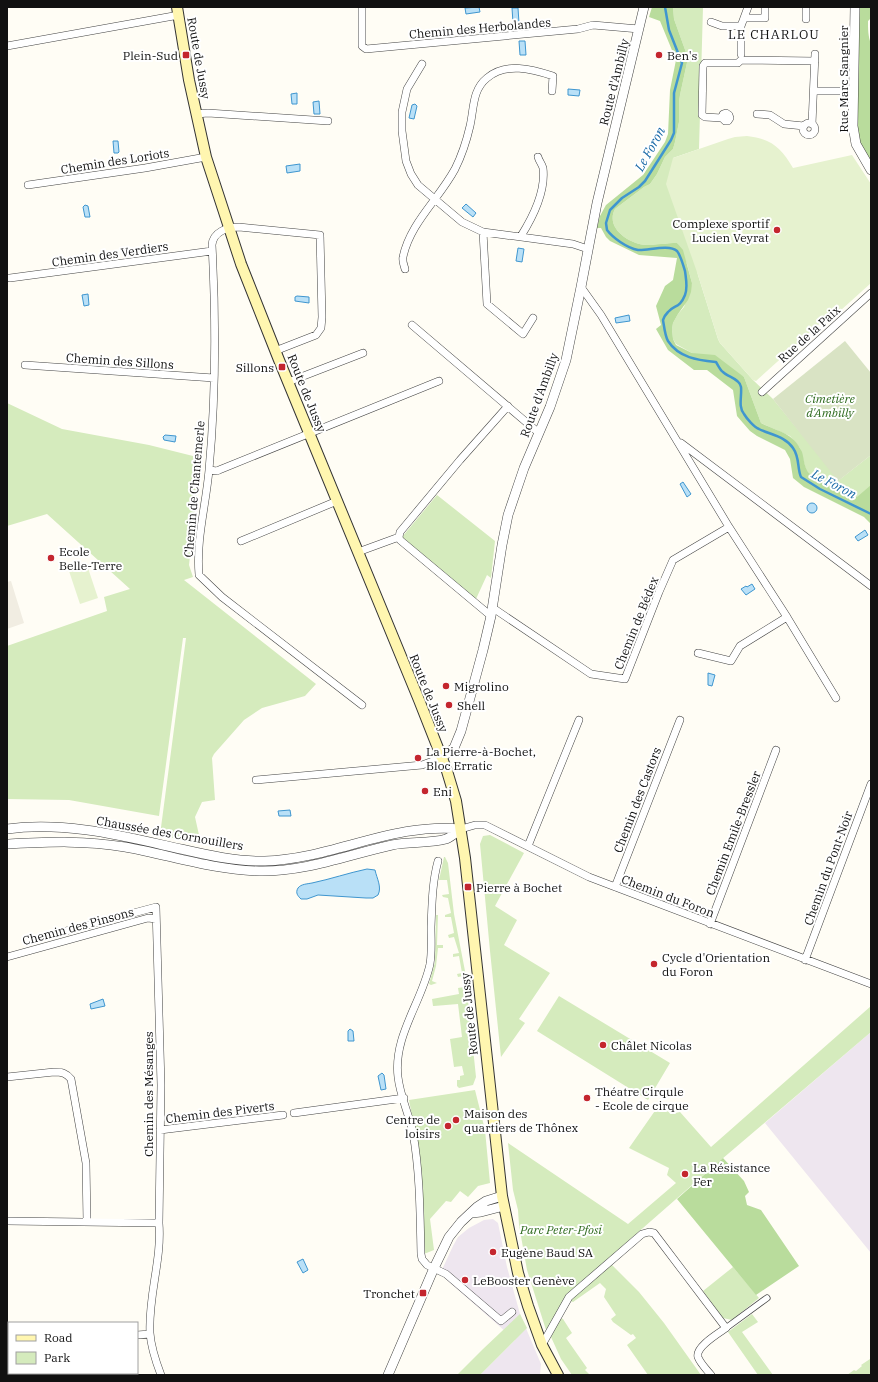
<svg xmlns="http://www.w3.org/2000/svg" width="878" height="1382" viewBox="0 0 878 1382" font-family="'IBM Plex Serif',serif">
	<rect width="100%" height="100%" fill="#fffdf5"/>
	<path fill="#eee6ef" d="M871 1032V1253L765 1123Z
		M493 1219 498 1223 507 1267 520 1314 541 1364 540 1375H480L515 1340 440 1274 453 1246 458 1237 469 1228 484 1220Z"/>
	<path fill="#d5ebbd" d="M673 7H703L699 149 673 158 698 275 718 339 720 343 753 380 773 399 839 480 871 455V506L857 497 809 473 806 470 800 448 790 436 761 423 744 377 692 353 676 344 673 339 672 329 673 323 678 314 684 307 692 283 687 264 677 243C667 243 655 245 646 245 629 244 605 228 615 209L644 187 650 184 657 174 665 157 673 149 675 142 679 122V102L680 95 688 58 674 19Z
		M7 403 62 429 149 445 201 458 189 565 193 577 184 580 316 684 305 696 262 708 244 720 214 754 212 758 215 800 202 802 195 817 201 844 160 835 186 638H183L159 816 69 800 7 799V646L107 611 104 597 130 589 47 514 7 526Z
		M437 495 495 541 491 578 487 575 476 599 402 537Z
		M490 835 524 853 495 906 517 920 504 945 550 973 519 1019 525 1023 501 1057 490 951 480 844 483 836Z
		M444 857H445L448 863 454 914 465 971 476 1077 473 1085 459 1088 457 1086V1080H460V1076L464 1075 462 1066 454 1067 450 1039 462 1037 458 1004 434 1006H433L432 999 459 994 458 988 464 987 463 976 458 977 457 974 462 973 459 956 453 957V954L459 953 454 937 449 938 448 935 454 933 451 917H445V915L451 913 448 898 443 897 442 895 449 894 447 880H439Z
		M436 915H438L437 945H443V948H438L436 966 432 981 437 983 431 985 429 984 435 962Z
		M559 996 670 1063 648 1100 537 1031Z
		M871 1006V1032L715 1165 571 1291 564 1299 551 1324 546 1330 527 1270 519 1225 518 1210 513 1190 508 1143 628 1224 676 1183 667 1175 669 1168 629 1148 659 1105 665 1109 671 1114 680 1112 711 1147Z
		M475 1090 485 1130 490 1183 478 1186 468 1197 460 1191 451 1202 446 1201 430 1219 434 1250 424 1254 416 1137 409 1100Z
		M611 1264 639 1292 664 1323 701 1375H648L627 1345 636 1338 633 1334 631 1335 613 1322 611 1319 616 1315 604 1297 606 1289 600 1283 573 1302 570 1301 573 1297Z
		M733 1267 759 1298 732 1320 723 1318 703 1291Z
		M520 1314 527 1328 480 1375H457L483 1349Z
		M752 1314 758 1322 742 1332 773 1375H758L728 1332Z
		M560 1318 563 1319 572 1333 566 1338 587 1368 585 1370 589 1374 587 1375H572L561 1359 551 1337Z
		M870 1359 871 1361V1375H847L854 1370 856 1371 862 1366 861 1365Z"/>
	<path fill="#b9dc9c" d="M652 7H673L674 19 688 58 680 95 679 102V122L675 142 673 149 665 157 657 174 650 184 644 187 615 209C605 228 629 244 646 245 655 245 667 243 677 243L683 250 692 283 691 292 688 300 678 314 673 323 672 329 673 339 676 345 692 353 715 355 744 377 761 423C778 432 793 432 802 452 804 458 804 468 809 473L857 497 871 485V524L864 517 804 487 793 478 790 459 785 450 757 436 750 431 743 423 737 416 733 390 707 370H694L668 350 656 329 661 325 656 306 665 286 673 280 677 258 639 255 610 241 606 237 601 228H597L600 216 606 205 643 175 665 142 668 134 670 90 676 60 660 21 649 17Z
		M855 7H871V18L868 21C868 29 868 36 871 44V158L867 164 856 144Z
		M723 1158 744 1181 749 1192 745 1196 747 1205 761 1210 799 1266 756 1295 677 1199Z"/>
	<path fill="#d9e3c4" d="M845 341 871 373V455L838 481 773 399Z"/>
	<path fill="#e6f2cf" d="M747 136C772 139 781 148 793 168L852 155 871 184V283L830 320 827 317 756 381 753 380 720 343 718 339 698 275 666 184 673 158 728 139 735 137Z
		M87 565 98 598 80 604 69 571Z"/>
	<path fill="#f1ede2" d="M11 581 24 623 7 629V582Z"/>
	<path fill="#b9e0f7" stroke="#3f96cf" d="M479 7 480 12 466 14 465 8Z
		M512 8H518L519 23H513Z
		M519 41H525L526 55H520Z
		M568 89 580 90 579 96 568 95Z
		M297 93V104H292L291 94Z
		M319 101 320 114H314L313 102Z
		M415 104 417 106 414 119 409 118 412 105Z
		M113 141H118L119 152 118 153H114Z
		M300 164V171L287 173 286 166Z
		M466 204 476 213 473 217 462 208Z
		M85 205 88 206 90 217H85L83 207Z
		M518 248 524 249 522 262 516 261Z
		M88 294 89 305 84 306 82 295Z
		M297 296 309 297V303L295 301V297Z
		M629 315 630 321 616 323 615 318Z
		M165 435 176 436 175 442 164 440 163 437Z
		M683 482 691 494 687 497 680 484Z
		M807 508a5 5 0 1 1 10 0a5 5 0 1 1-10 0Z
		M865 530 868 535 858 541 855 537Z
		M752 584 755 589 746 595 741 589 746 586 747 587Z
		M708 673 715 675 712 686 708 685Z
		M290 810 291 816H279L278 811Z
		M367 869 375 870C377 879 382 887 378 895L373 898H366L318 895 307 899H301C298 896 295 893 298 888 301 884 307 884 312 883 331 879 348 873 367 869Z
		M103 999 105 1006 91 1009 90 1004Z
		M350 1029 353 1031 354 1041H348V1031Z
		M382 1073 384 1075 386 1089 381 1090 378 1076Z
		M303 1259 308 1270 303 1273 297 1262Z"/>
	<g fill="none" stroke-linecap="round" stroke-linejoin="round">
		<path stroke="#3f96cf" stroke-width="2.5" d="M665 7 669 30 682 63 674 93V133L671 140 645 181 639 187 622 198 610 210 606 223 607 230C613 238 627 248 638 250 647 251 669 244 677 251 681 256 683 265 685 271 686 279 688 288 685 295 680 308 674 305 668 312 666 314 664 317 663 320 664 326 665 336 668 341 679 358 698 360 716 362 718 365 720 370 723 372 728 377 740 379 741 387 742 396 738 407 744 414 747 419 754 427 759 429 771 435 785 436 793 448 800 458 797 468 801 477L820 489 871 514"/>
		<g stroke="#444" stroke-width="7">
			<path id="pedestrian" d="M726 1328 767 1298"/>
		</g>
		<g stroke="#444" stroke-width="8">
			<path id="minor" d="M362 7V46L366 49 578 29 593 25 639 29
				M745 18H765V7
				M806 19V7
				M711 22 722 26H741
				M7 46 179 15
				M741 54V26L748 7
				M422 64 407 89 402 112V131L406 161 411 174 418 185 462 222 483 232 573 244 588 249
				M814 91H853
				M196 114 208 113 328 121
				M757 114 770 115 784 124 804 126
				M722 118 723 114 726 113 729 115 730 118 728 121H725L722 118 705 117 702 115 703 66 705 63H738L741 60 815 61
				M803 129a6 6 0 1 1 12 0a6 6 0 1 1-12 0Z
				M812 124 815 54
				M28 185 145 168 206 157
				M483 232 487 304 523 334 533 318
				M521 236C533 217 546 192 543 168 542 164 539 161 538 157
				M405 269C404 265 402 261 403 257 410 223 439 199 455 169 461 157 467 139 470 126 474 109 472 90 487 78 506 62 532 69 553 76L552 91
				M10 278 212 251
				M581 287 601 315 729 527 787 617 836 698
				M412 325 539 433
				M275 351 316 335 321 328 322 317 320 235 239 227C227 227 213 232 212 245 216 319 216 395 209 470 206 505 196 539 199 575L222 597 362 705
				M25 365 214 378
				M288 382 363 353
				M762 392 871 293
				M681 443 871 586
				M209 470 217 471 219 470 439 381
				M241 541 337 501
				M358 552 399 537
				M493 608 591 674 625 679 659 592 673 560 729 527
				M491 616 400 540 399 537 400 532 460 460 508 406
				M698 653 731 661 740 646 787 617
				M256 780 422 765 441 758
				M461 829 475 825H485L589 877 871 984
				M528 846 579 720
				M438 861C432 883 432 905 431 927 431 939 432 952 430 964 422 1002 393 1036 398 1077 400 1096 409 1114 413 1133 420 1173 420 1213 421 1254L422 1259 427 1265 446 1274 501 1321 512 1312
				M615 887 680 720
				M710 924 776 750
				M62 932 156 907 161 1085 159 1223C162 1260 148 1296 150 1333 151 1348 156 1362 161 1375
				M7 957 148 918 156 919
				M805 960 871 784
				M7 1077 54 1072C62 1072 66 1073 71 1079L86 1163 87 1222
				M294 1113 404 1098
				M160 1130 283 1115
				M7 1221 159 1223
				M137 1335 150 1334
				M542 1345 569 1297 642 1234 649 1232 654 1233 726 1328C719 1333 695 1347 698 1357 700 1363 707 1370 711 1375
				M16 1375 22 1373"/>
		</g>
		<g stroke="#444" stroke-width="10">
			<path id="tertiary" d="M855 7 853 126 856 144 871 170
				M441 758 454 748 461 731 483 650 491 616 502 545 508 515 524 468 550 407 566 360 581 287 597 203 644 7
				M7 829C59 822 112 833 163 845 196 852 231 862 265 861 332 859 393 822 461 829
				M7 844C49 842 83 840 125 847 170 855 213 870 259 871 305 872 347 855 392 845 409 841 429 844 446 839 451 837 457 832 461 829
				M472 1213 481 1212 504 1206
				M388 1375 434 1268 449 1237 461 1222 477 1207 486 1201 502 1196"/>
		</g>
		<g stroke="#333" stroke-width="12">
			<path id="secondary" d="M177 7 189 80 206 157 241 264 279 360 419 700 447 771 456 801 465 858 502 1196 518 1273 528 1306 542 1345 558 1375"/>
		</g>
		<use href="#pedestrian" stroke="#fff" stroke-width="5.5"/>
		<use href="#minor" stroke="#fff" stroke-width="7"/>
		<use href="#tertiary" stroke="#fff" stroke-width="9"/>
		<use href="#secondary" stroke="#fff6b0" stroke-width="10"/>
	</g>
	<g fill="#c4262e" stroke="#fff" stroke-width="1.5">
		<rect x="182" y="51" width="8" height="8" rx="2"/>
		<circle cx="659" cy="55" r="4"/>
		<circle cx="777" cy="230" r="4"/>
		<rect x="278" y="363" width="8" height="8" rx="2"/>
		<circle cx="51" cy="558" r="4"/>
		<circle cx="446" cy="686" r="4"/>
		<circle cx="449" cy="705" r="4"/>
		<circle cx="418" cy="758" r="4"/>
		<circle cx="425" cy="791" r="4"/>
		<rect x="464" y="883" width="8" height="8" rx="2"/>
		<circle cx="654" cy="964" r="4"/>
		<circle cx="603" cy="1045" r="4"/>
		<circle cx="587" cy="1098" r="4"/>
		<circle cx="456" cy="1120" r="4"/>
		<circle cx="448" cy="1126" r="4"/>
		<circle cx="685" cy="1174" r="4"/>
		<circle cx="493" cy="1252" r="4"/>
		<circle cx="465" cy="1280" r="4"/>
		<rect x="419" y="1289" width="8" height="8" rx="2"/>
	</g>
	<g text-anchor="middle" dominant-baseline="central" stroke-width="4" stroke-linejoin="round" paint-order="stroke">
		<g font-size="12" fill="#111" stroke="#fff">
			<text transform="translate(480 28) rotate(-5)">Chemin des Herbolandes</text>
			<text transform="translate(199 58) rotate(80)">Route de Jussy</text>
			<text transform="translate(843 79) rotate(-90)">Rue Marc Sangnier</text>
			<text transform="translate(614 82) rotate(-76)">Route d'Ambilly</text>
			<text transform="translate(115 161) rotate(-9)">Chemin des Loriots</text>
			<text transform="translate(110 254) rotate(-8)">Chemin des Verdiers</text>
			<text transform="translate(809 334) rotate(-42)">Rue de la Paix</text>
			<text transform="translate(120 361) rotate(4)">Chemin des Sillons</text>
			<text transform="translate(307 393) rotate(68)">Route de Jussy</text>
			<text transform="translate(539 395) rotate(-70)">Route d'Ambilly</text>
			<text transform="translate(194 489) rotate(-85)">Chemin de Chantemerle</text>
			<text transform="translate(636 623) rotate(-68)">Chemin de Bédex</text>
			<text transform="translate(429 693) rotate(68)">Route de Jussy</text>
			<text transform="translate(637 800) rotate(-69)">Chemin des Castors</text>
			<text transform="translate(170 833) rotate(10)">Chaussée des Cornouillers</text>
			<text transform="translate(733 833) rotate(-69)">Chemin Emile-Bressler</text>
			<text transform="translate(828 868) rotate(-70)">Chemin du Pont-Noir</text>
			<text transform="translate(668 896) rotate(21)">Chemin du Foron</text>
			<text transform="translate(78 926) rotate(-15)">Chemin des Pinsons</text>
			<text transform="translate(469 1014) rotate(-96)">Route de Jussy</text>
			<text transform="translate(148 1094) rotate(-90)">Chemin des Mésanges</text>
			<text transform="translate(220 1112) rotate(-7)">Chemin des Piverts</text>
		</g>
		<g font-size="12" fill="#111" stroke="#fff" text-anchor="start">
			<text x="178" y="55" text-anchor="end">Plein-Sud</text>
			<text x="667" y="55">Ben's</text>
			<text x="769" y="223" text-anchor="end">Complexe sportif<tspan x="769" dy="14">Lucien Veyrat</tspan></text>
			<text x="274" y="367" text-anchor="end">Sillons</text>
			<text x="59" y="551">Ecole<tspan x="59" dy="14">Belle-Terre</tspan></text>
			<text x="454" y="686">Migrolino</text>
			<text x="457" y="705">Shell</text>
			<text x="426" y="751">La Pierre-à-Bochet,<tspan x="426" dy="14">Bloc Erratic</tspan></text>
			<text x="433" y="791">Eni</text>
			<text x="476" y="887">Pierre à Bochet</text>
			<text x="662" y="957">Cycle d'Orientation<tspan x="662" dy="14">du Foron</tspan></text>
			<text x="611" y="1045">Châlet Nicolas</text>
			<text x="595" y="1091">Théatre Cirqule<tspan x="595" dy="14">- Ecole de cirque</tspan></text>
			<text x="464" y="1113">Maison des<tspan x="464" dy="14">quartiers de Thônex</tspan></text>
			<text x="440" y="1119" text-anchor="end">Centre de<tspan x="440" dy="14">loisirs</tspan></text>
			<text x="693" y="1167">La Résistance<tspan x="693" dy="14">Fer</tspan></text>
			<text x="501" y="1252">Eugène Baud SA</text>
			<text x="473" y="1280">LeBooster Genève</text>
			<text x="415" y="1293" text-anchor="end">Tronchet</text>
		</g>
		<g font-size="12" font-style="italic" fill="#2f6b1f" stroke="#fff">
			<text x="830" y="398">Cimetière<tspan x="830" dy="14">d'Ambilly</tspan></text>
			<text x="561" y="1229">Parc Peter-Pfosi</text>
		</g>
		<g font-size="13" letter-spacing="1" fill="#111" stroke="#fff">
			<text x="774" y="34">LE CHARLOU</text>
		</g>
		<g font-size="13" font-style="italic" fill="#1768a6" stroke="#fff">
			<text transform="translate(650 149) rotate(-61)">Le Foron</text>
			<text transform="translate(834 484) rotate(28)">Le Foron</text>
		</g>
	</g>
	<rect width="878" height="1382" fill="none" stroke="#111111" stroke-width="16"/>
	<rect x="8" y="1322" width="130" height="52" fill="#ffffff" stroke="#a0a0a0"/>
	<rect x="16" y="1335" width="20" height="6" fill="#fff6b0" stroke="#a0a0a0"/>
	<text x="44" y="1342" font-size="12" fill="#111111">Road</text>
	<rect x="16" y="1352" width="20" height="12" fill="#d5ebbd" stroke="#a0a0a0"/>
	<text x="44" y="1362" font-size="12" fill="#111111">Park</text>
</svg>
